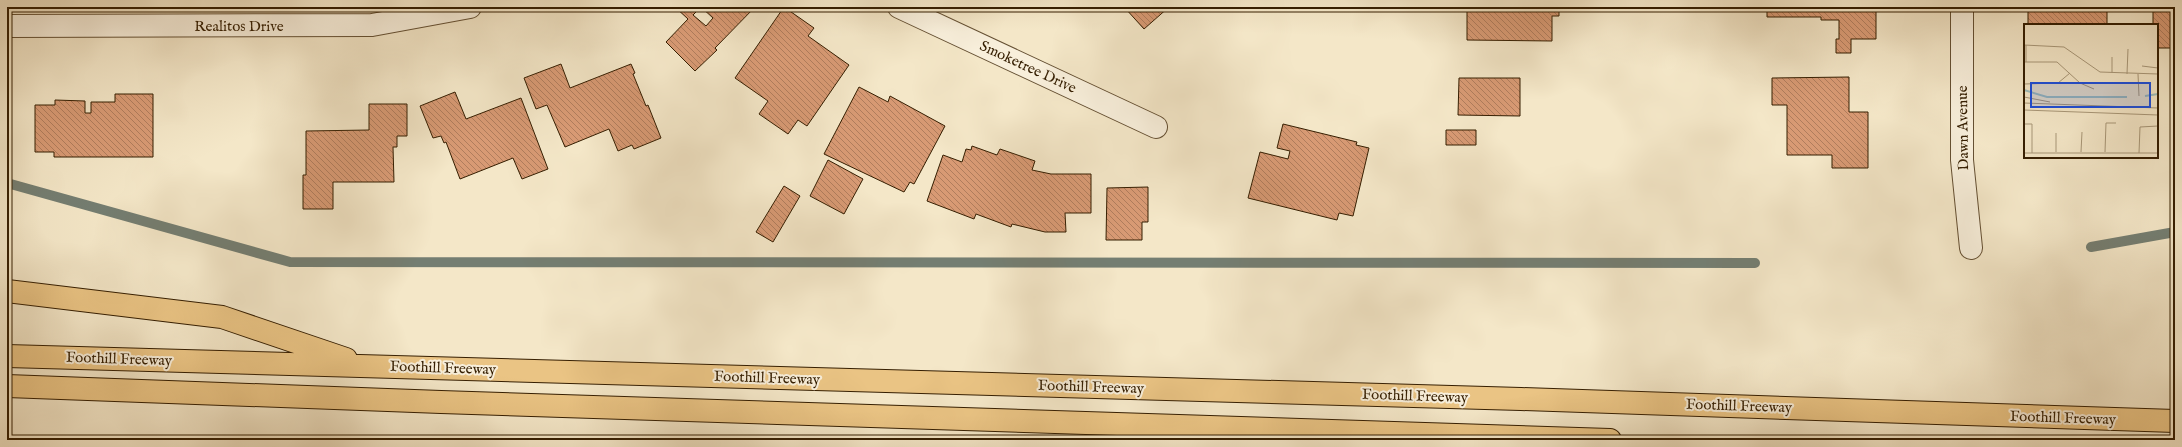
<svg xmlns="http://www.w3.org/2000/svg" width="2182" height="447" viewBox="0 0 2182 447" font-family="'IM FELL English',serif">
	<defs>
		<pattern id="building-back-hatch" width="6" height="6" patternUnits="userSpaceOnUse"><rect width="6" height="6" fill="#d89a74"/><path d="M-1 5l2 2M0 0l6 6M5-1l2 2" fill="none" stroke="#b07d5d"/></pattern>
	</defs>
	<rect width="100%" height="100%" fill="#f4e7c8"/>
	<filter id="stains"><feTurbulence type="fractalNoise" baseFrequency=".005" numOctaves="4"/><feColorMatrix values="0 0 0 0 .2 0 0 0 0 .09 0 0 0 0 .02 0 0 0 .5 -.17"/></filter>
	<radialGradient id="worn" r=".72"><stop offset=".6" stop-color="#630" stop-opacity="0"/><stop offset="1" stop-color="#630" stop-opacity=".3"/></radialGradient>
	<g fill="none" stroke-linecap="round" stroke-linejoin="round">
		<path stroke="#747e72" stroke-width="10" d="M7 183 290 262 1755 263
			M2091 247 2175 232"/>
	</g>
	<path fill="url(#building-back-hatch)" stroke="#351e01" d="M675 7H701L693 15 706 26 713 18 701 7H755L715 48 717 50 695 71 666 42 688 19Z
		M784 7 814 28 808 36 849 65 807 126 798 120 788 134 759 114 768 101 735 78Z
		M1127 7H1169L1144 29 1125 8Z
		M1467 7H1559V16H1552V41L1467 40Z
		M1767 7H1876V39H1851V53H1836V39H1839V20H1821V17H1767Z
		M2028 7H2107V25H2028Z
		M2153 7H2175V48H2157V25H2153Z
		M561 64 570 88 631 64 635 73 633 74 646 106 648 105 661 138 634 149 632 145 618 151 609 129 565 147 547 105 536 109 524 78Z
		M1849 77V112H1868V168H1832V155H1787V105H1772V78Z
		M1459 78H1520V116L1458 115Z
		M859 87 888 102 890 96 945 126 914 184 910 182 904 192 824 154Z
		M455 92 466 119 521 98 548 169 522 179 513 158 460 179 446 142 444 143 441 136 433 138 420 106Z
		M115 94H153V157H54V152H35V105H55V100L85 101V113H91V102H115Z
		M369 104H407V136H397V147H393L394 182H333V209H303V175H306V131L369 130Z
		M1283 124 1357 142 1356 145 1369 148 1353 216 1339 213 1337 220 1248 198 1260 152 1288 159 1290 151 1277 148Z
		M1446 130H1476V145H1446Z
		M972 146 997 155 1000 149 1035 161 1032 170 1051 174H1091V213H1065L1066 232H1045L1012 224 1011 227 976 214 974 219 927 201 943 155 962 162 966 149 971 150Z
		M828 160 863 179 844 214 810 196Z
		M784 186 800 196 773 242 756 232Z
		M1148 187V222H1142V240H1106L1107 188Z"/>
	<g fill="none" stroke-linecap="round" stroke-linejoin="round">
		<g stroke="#655033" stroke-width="24">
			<path id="minor" d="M899 7 1156 127
				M1962 7V160L1971 248
				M7 26 372 25 470 7"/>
		</g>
		<g stroke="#351e01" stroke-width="24">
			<path id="motorway" d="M7 291 222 317 346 359
				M7 356 1521 399 2175 421
				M7 386 441 402 1610 440"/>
		</g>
		<use href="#minor" stroke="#f8efdb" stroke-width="22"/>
		<use href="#motorway" stroke="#eac484" stroke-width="22"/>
	</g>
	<g text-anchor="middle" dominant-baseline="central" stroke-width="4" stroke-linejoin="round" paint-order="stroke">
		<g font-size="15" fill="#351e01" stroke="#f8efdb">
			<text x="239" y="26">Realitos Drive</text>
			<text transform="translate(1028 67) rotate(25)">Smoketree Drive</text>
			<text transform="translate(1963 128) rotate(-91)">Dawn Avenue</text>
			<text transform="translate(119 359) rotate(2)">Foothill Freeway</text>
			<text transform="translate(443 368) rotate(2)">Foothill Freeway</text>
			<text transform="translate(767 378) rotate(2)">Foothill Freeway</text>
			<text transform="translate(1091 387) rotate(2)">Foothill Freeway</text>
			<text transform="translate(1415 396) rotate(2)">Foothill Freeway</text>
			<text transform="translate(1739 406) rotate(2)">Foothill Freeway</text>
			<text transform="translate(2063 418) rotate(2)">Foothill Freeway</text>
		</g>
	</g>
	<g transform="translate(2024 24)">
		<rect width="134" height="134" fill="#f4e7c8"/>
		<path fill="none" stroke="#9ebebd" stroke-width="2" d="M0 66 23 73H103M121 72 134 70"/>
		<path fill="none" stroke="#a89778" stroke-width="1" d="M0 21 40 23 76 48 134 50M88 33V49M0 38H33L56 59 70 65M2 38V21M118 42 134 44M103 50 104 25M114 50 115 72M0 60 34 59 46 49M0 73 26 78M0 79 134 84M0 86 134 91M0 100H8V129M32 128V109M57 128 58 108M81 128 82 99H92M0 129H134M115 129 116 103 134 102"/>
		<path fill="#1d4ed8" fill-opacity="0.15" stroke="#1d4ed8" stroke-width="2" d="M7 59H126V83H7Z"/>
		<rect width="134" height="134" fill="none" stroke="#351e01" stroke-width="2"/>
	</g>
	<rect width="2182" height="447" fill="none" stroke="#f4e7c8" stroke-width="24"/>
	<rect x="8" y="8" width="2166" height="431" fill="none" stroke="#351e01" stroke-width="2"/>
	<rect x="12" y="12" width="2158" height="423" fill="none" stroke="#351e01"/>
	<rect width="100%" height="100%" filter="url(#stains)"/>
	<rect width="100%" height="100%" fill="url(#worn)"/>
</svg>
